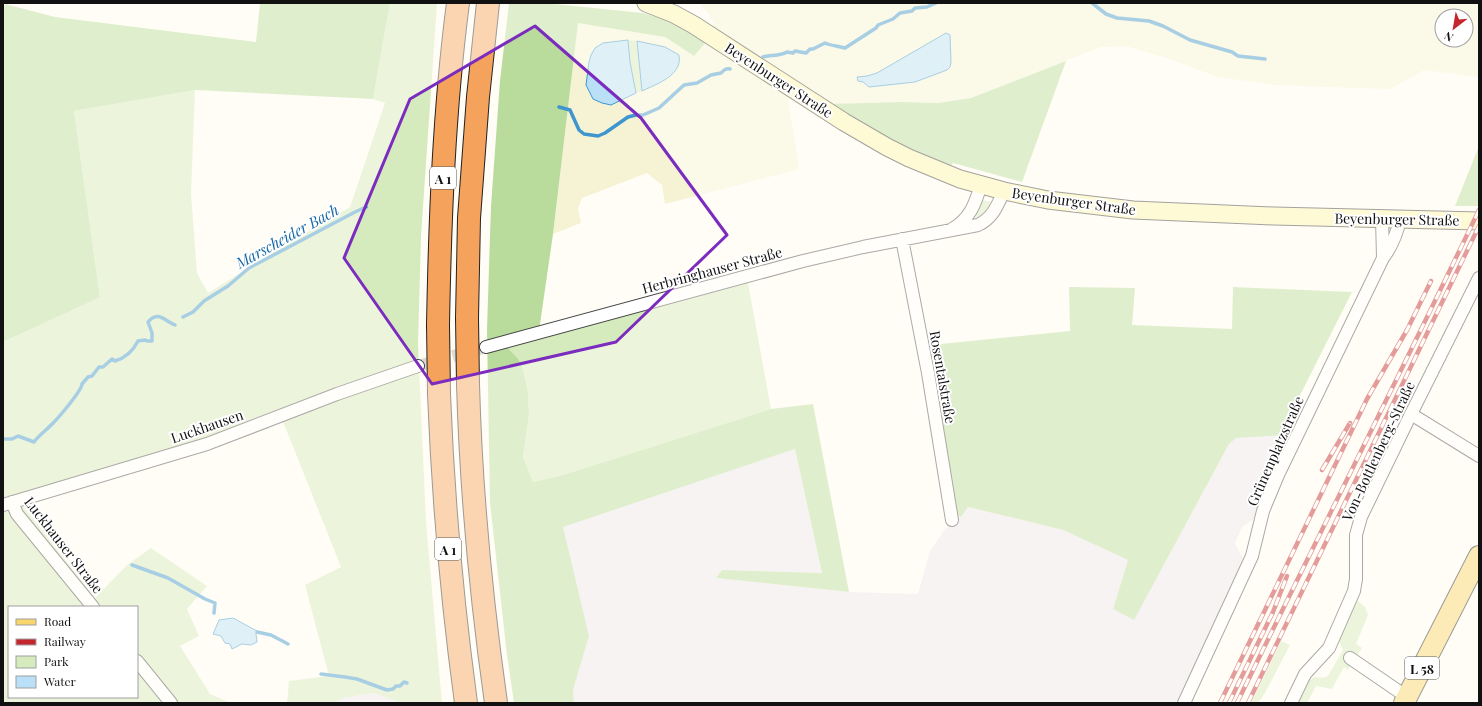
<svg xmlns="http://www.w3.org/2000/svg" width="1482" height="706" viewBox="0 0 1482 706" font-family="'Playfair Display',serif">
	<rect width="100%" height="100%" fill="#fffdf5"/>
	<path fill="#eee6ef" d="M1287 434 1294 436 1253 520 1242 527 1235 543 1246 564 1179 703H574L573 690 589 636 562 527 795 449 822 573 722 570 716 578 849 592 918 594 930 551 950 522 957 514 961 516 968 507 1063 530 1128 560 1113 609 1134 619 1229 444 1237 437Z
		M374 693 400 703H335L342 698Z"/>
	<path fill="#f6f3d4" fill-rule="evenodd" d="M700 3H1479V77L1424 70 1390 89 1275 85 1218 77 1167 58 1126 46 1101 47 971 98 938 103 902 102 828 104 795 83 788 99 799 169 665 204 662 185 647 173 582 198 578 208 581 223 553 234 578 23 665 37 694 56 714 29 712 18ZM1442 16H1466V40H1442Z"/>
	<path fill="#d5ebbd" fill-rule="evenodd" d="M390 3H437L421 236 418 344 426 522 442 703H400L374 693 342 698 335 703H287L289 681 329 676 305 585 341 567 282 419 212 449 172 458 23 506 95 598 127 565 151 548 207 586 187 609 199 636 180 646 210 694 231 703H3V342L100 296 74 111 195 90 191 194 197 273 208 293 292 241 350 207 385 103 373 99ZM9 607H137V697H9Z
		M628 40 637 41 642 91 636 93 630 62Z
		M982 200 991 202C989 210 984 220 975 217V214Z
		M748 283 771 409 563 475 533 482 523 457 529 414 528 392 523 369 507 347 540 336Z
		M1357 600 1365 607 1368 615 1356 644 1362 648 1348 670 1344 667 1332 689 1316 686 1307 703H1295L1307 680 1315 677 1323 678 1328 676 1343 650 1339 641V635Z
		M1281 641 1290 645 1265 693 1258 703H1251Z"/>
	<path fill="#b9dc9c" d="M260 3H390L373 99 195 90 74 111 100 297 3 342V10L5 4 55 17 256 42Z
		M509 3 554 4 643 13 676 23 706 42 694 56 665 37 578 23 553 234 540 324V336L507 347 518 359 523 369 528 392 529 414 523 457 533 482 563 475 771 409 813 404 849 592 716 578 722 570 822 573 795 449 563 527 589 636 573 690 574 703H514L507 655 490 503 487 330 491 206 500 81Z
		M1066 61 1022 182 953 163 951 166 913 153 828 104 902 102 938 103 971 98Z
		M1479 146V206H1455Z
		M1069 287 1135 288 1132 325 1232 329 1233 287 1352 292 1286 423V435L1236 438 1229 444 1134 620 1113 609 1128 560 1063 530 968 507 961 517 957 514 931 345 1070 331Z"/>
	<path fill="#b9e0f7" stroke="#3f96cf" d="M946 33 950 35 951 62 950 67 947 70 915 82 869 87 863 82 858 81 857 77 867 76 877 73Z
		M628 40 630 62 636 93 611 105 602 103 593 99 586 85 589 62 591 55 595 48 603 43Z
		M637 41 665 47 679 55C683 75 657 84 642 91Z
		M233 618 257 631 256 634 257 642 251 645 242 644 232 649 230 644 225 643 221 636 213 634 219 620Z"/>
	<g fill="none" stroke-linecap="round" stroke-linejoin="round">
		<path stroke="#3f96cf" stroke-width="3.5" d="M1092 3 1106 14 1117 18 1149 21 1163 26 1190 40 1232 52 1238 56 1265 59
			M763 57C770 55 781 56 787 52L793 53 795 51 806 53 810 49H813L825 43C832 46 838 46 845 48L876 28 878 25 893 19 900 13 912 11 915 8 927 7 936 3
			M559 107 570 110 579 130 584 134 598 136 605 133 628 117 636 115H643L659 108 684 85 697 83 711 75 721 73C724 70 726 68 730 69
			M183 317 193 312 204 301 228 286 249 268 355 212 366 207
			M3 439H12L18 436 34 442C40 434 48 429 54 422 60 416 82 390 82 384L88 377 92 376 99 367H103L112 359 115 361C125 358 133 351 138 341L145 340 147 341H152V333L148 322C158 310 165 321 175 325
			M132 565 168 578 205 599 215 603 214 613
			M257 632 271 635 288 644
			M321 674 345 677 357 679 387 690 393 689 396 686H400L404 682 407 683"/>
		<path stroke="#dbdad3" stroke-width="12" stroke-dasharray="12 6" stroke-linecap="butt" d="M418 366 486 347"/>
		<g stroke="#444" stroke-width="14">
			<path id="street" d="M1382 218 1383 258
				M952 229C970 219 975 204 981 185
				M902 239 928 373 952 520
				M486 347 803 261 863 247 978 225C993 218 997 206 1004 191
				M1411 414 1479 456
				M12 502 17 514 93 607
				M3 505 207 444 337 394 418 366
				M1350 658 1407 697
				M137 661 171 703
				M1184 703 1252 556 1263 511 1278 475 1383 258C1392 246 1397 234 1400 219
				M1291 703 1305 674 1329 648 1354 591 1356 579V535L1361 517 1411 414 1479 278"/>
		</g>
		<g stroke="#333" stroke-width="19">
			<path id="secondary" d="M646 3 674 14 694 25 844 122 887 147 909 158 960 179 1004 191 1048 200 1133 210 1274 216 1479 221"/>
		</g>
		<g stroke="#222" stroke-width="22">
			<path id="primary" d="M1404 703 1479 556"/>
		</g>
		<g stroke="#222" stroke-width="24">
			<path id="highway" d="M467 318 469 218 478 97 488 3
				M438 325C440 218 444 110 458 3
				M468 384C471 491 481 597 496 703
				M439 394C443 497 452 600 466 703"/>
		</g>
		<use href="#street" stroke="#fff" stroke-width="12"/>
		<use href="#secondary" stroke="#fff6b0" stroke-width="17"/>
		<use href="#primary" stroke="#f9d66b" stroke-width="20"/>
		<use href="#highway" stroke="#f5a25d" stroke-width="22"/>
		<g stroke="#c4262e" stroke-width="4.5">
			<path id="rail" d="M1322 470 1350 423
				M1220 703 1367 399 1407 330 1431 281
				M1229 703 1273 612 1287 576
				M1237 703C1317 538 1400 375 1479 210
				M1248 703 1479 226"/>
		</g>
		<use href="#rail" stroke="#fff" stroke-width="3" stroke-dasharray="9" stroke-linecap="butt"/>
		<g stroke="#222" stroke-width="24" stroke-linecap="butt">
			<path id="highway-bridge" d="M467 318 468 384
				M438 325 439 394"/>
		</g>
		<use href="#highway-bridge" stroke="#f5a25d" stroke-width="22"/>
	</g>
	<path d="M0 0H1482V706H0ZM535 26 641 118 727 235 616 342 432 384 344 258 410 99Z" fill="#fffdf5" fill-opacity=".55" fill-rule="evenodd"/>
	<path fill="none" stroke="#7b2cbf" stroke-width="3" stroke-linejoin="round" d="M535 26 641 118 727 235 616 342 432 384 344 258 410 99Z"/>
	<g text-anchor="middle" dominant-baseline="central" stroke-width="4" stroke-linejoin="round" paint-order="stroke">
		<g fill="#fff" stroke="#585858" stroke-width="1">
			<rect x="430" y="167" width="26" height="22" rx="3"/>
			<rect x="435" y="538" width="26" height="22" rx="3"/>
			<rect x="1405" y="657" width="34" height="22" rx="3"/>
		</g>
		<g font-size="13" font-weight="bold" fill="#111">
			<text x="443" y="178">A 1</text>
			<text x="448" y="549">A 1</text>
			<text x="1422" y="668">L 58</text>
		</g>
		<g font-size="14" fill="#111" stroke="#fff">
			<text transform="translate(779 80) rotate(33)">Beyenburger Straße</text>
			<text transform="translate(1074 201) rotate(8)">Beyenburger Straße</text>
			<text transform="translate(1397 219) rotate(1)">Beyenburger Straße</text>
			<text transform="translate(712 270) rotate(-15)">Herbringhauser Straße</text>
			<text transform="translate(943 377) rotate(80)">Rosentalstraße</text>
			<text transform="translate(207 426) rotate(-19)">Luckhausen</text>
			<text transform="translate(1275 451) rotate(-66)">Grünenplatzstraße</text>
			<text transform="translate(1378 451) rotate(-65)">Von-Bottlenberg-Straße</text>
			<text transform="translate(64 545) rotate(52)">Luckhauser Straße</text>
		</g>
		<g font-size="15" font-style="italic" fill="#1768a6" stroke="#fff">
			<text transform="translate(287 236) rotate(-29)">Marscheider Bach</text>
		</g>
	</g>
	<rect width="1482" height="706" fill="none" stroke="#111111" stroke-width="8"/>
	<rect x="8" y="606" width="130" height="92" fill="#ffffff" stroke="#a0a0a0"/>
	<rect x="16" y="619" width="20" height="6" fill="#f9d66b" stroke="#a0a0a0"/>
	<text x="44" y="626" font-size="12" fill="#111111">Road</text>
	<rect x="16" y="639" width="20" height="6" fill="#c4262e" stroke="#a0a0a0"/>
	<text x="44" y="646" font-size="12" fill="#111111">Railway</text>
	<rect x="16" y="656" width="20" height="12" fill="#d5ebbd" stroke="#a0a0a0"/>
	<text x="44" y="666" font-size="12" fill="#111111">Park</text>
	<rect x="16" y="676" width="20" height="12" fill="#b9e0f7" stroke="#a0a0a0"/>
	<text x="44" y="686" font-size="12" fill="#111111">Water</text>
	<g transform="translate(1454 28) rotate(211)"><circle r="19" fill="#ffffff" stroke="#a0a0a0"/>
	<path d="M0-3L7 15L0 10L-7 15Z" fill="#c4262e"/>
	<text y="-6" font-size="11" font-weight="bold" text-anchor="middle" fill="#111111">N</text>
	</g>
</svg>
